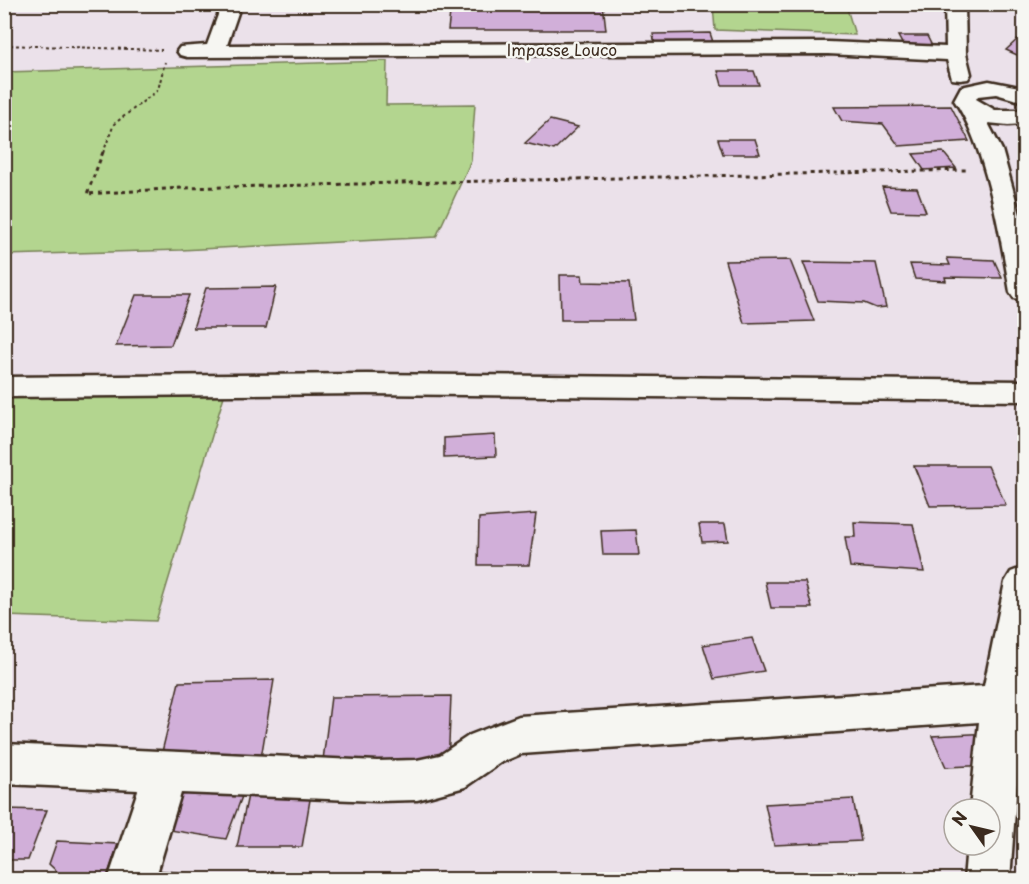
<svg xmlns="http://www.w3.org/2000/svg" width="1029" height="884" viewBox="0 0 1029 884" font-family="'Playpen Sans',sans-serif">
	<rect width="100%" height="100%" fill="#ebe1ea"/>
	<filter id="ink" filterUnits="userSpaceOnUse"><feTurbulence type="fractalNoise" baseFrequency=".0167" numOctaves="2"/><feDisplacementMap in="SourceGraphic" scale="12" xChannelSelector="R" yChannelSelector="G"/><feConvolveMatrix kernelMatrix="1 2 1 2 8 2 1 2 1" color-interpolation-filters="sRGB"/></filter>
	<g filter="url(#ink)">
		<path fill="#b3d58f" stroke="#778056" stroke-width="1.5" d="M713 5H846L855 35 715 30Z
			M387 61 386 105 475 104 471 161 436 237 181 250 5 255V72Z
			M224 396 156 621 5 616V398Z"/>
		<path fill="#d1afd9" stroke="#3b2a1e" stroke-width="1.5" d="M296 4H347L296 8Z
			M451 4H603L606 30H448Z
			M710 33 714 45H655L653 34Z
			M898 36H927L933 48 904 47Z
			M1020 37 1024 38V58L1006 50Z
			M718 71H754L759 85H722Z
			M951 106 969 141 899 146 883 124 842 121 834 107Z
			M550 120 578 127 554 150 525 143Z
			M718 139H755L760 154H723Z
			M943 152 956 168 924 170 913 154Z
			M882 187 917 188 926 212 891 211Z
			M947 258 994 260 1002 278 945 277 946 281 915 279 910 264 950 265Z
			M790 260 814 321 744 323 725 261Z
			M803 262 876 263 886 307 876 308 864 303 818 301Z
			M560 275H582L583 282 629 283 634 320H561Z
			M276 287 266 328H193L206 288Z
			M136 295H189L171 345 116 346Z
			M495 435 496 456 444 458V438Z
			M914 466H988L1006 505 930 506Z
			M536 514 529 565H478L479 518Z
			M854 522 913 524 924 572 850 567 845 537H855Z
			M699 524H725L728 541 702 542Z
			M636 530 639 555H603L601 531Z
			M765 582H805L812 608H771Z
			M752 638 764 671 714 679 703 645Z
			M274 680 261 758 160 760 179 682Z
			M451 696 448 765 322 768 331 697Z
			M991 733 994 765 946 767 932 736Z
			M171 779 244 791 226 839 151 827Z
			M251 781 313 782 302 847H237Z
			M853 799 861 841 774 845 765 804Z
			M4 809 47 810 28 860H4Z
			M57 841 118 844 106 880H66L49 864Z
			M145 869 225 877V880H142Z"/>
		<g fill="none" stroke-linecap="round" stroke-linejoin="round">
			<g stroke="#3b2a1e" stroke-width="5">
				<path id="minor" d="M222 4H241L227 45 828 42 946 47 945 4H965L966 54 971 74 968 79 960 80 952 79 947 60 828 54 187 57 180 55 177 51 180 47 207 45Z
					M989 81 1024 88V102L996 94 978 96 976 99 995 110H1024V124L1008 125 988 123 1002 150 1024 229V300L1014 298 1010 292C1001 237 986 146 954 100L961 87Z
					M367 374 1024 381V401L367 394 4 397V377Z
					M1024 567V686L1010 880H964L967 845H990V809H970L979 722 521 754 500 763 465 787 417 800 377 801 181 793 155 880H108L138 790 4 784V744L377 761 417 760 440 755 470 735 519 716 984 686 1005 582 1011 572Z"/>
			</g>
			<path stroke="#3b2a1e" stroke-width="2" stroke-dasharray="3 3" stroke-linecap="butt" d="M4 45 162 50
				M103 153 114 124 158 90 165 62"/>
			<path stroke="#3b2a1e" stroke-width="3" stroke-dasharray="4 4" stroke-linecap="butt" d="M103 152 87 194 182 188 967 170"/>
			<use href="#minor" fill="#f6f6f2" fill-rule="evenodd"/>
		</g>
	</g>
	<g text-anchor="middle" dominant-baseline="central" stroke-width="5" stroke-linejoin="round" paint-order="stroke">
		<g font-size="16" fill="#3b2a1e" stroke="#f6f6f2">
			<text x="562" y="49">Impasse Louco</text>
		</g>
	</g>
	<rect width="1029" height="884" fill="none" stroke="#f6f6f2" stroke-width="24"/>
	<rect x="12" y="12" width="1005" height="860" fill="none" stroke="#3b2a1e" stroke-width="2" filter="url(#ink)"/>
	<g transform="translate(972 827) rotate(304)"><circle r="28" fill="#f6f6f2" stroke="#aba49d" stroke-width="1.5"/>
	<path d="M0-4.5L10 22L0 15L-10 22Z" fill="#3b2a1e"/>
	<text y="-9" font-size="16" font-weight="bold" text-anchor="middle" fill="#3b2a1e">N</text>
	</g>
</svg>
